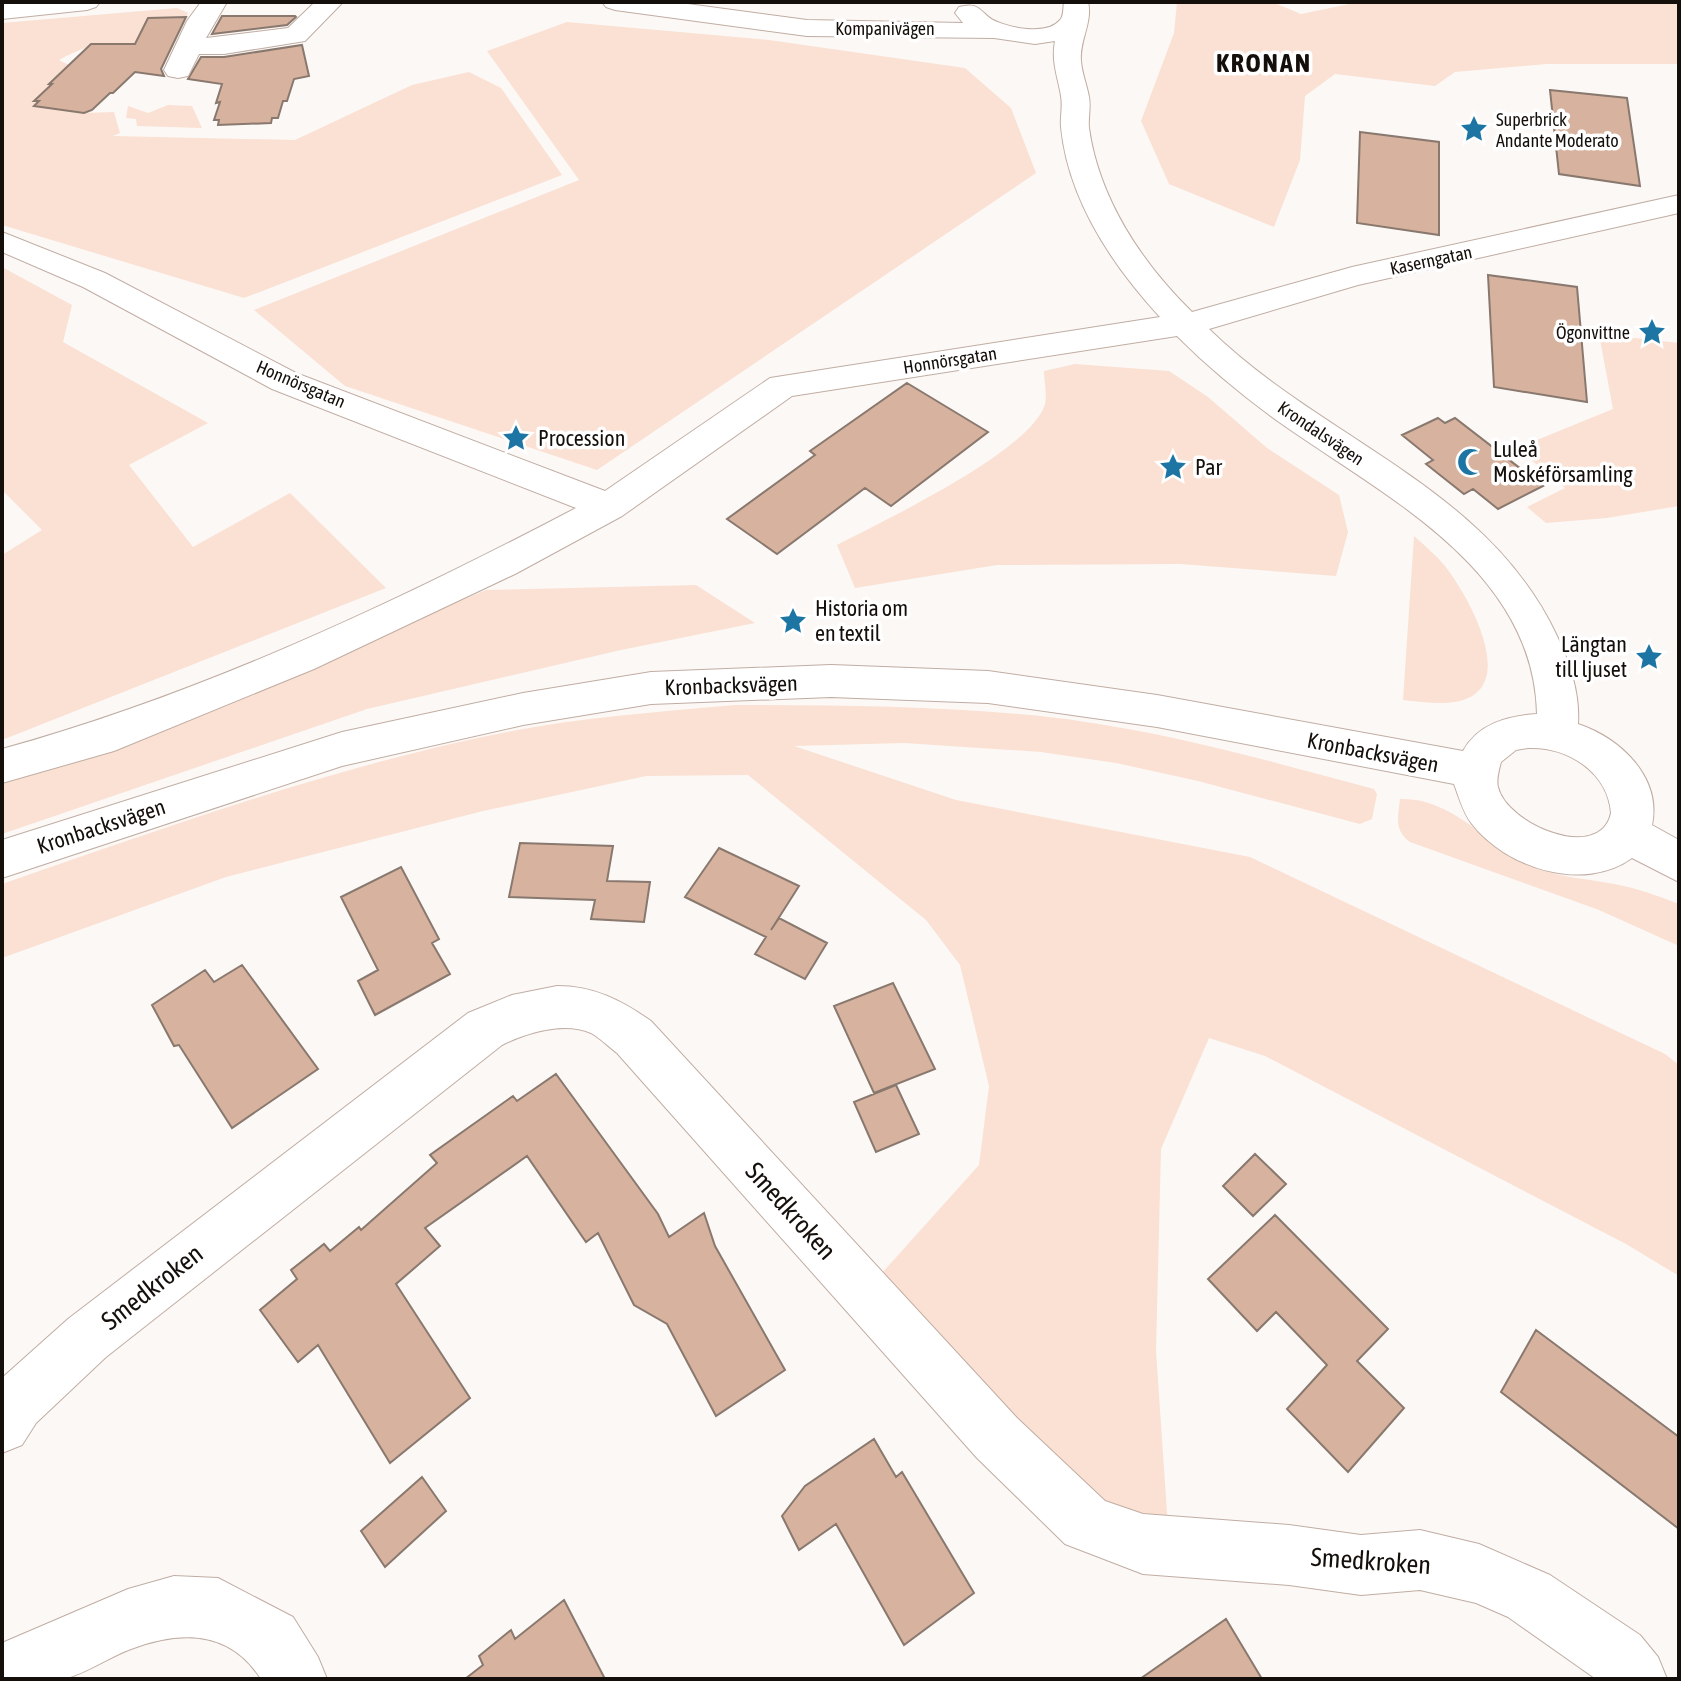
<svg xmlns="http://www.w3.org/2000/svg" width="1681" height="1681" viewBox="0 0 1681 1681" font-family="'Asap Condensed',sans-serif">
	<rect width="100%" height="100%" fill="#fcf8f6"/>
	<path fill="#fae1d3" d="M1177 2H1272L1301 14 1359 2H1679V64H1547L1455 72 1435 86 1335 74 1305 96 1300 160 1274 227 1169 184 1141 121 1174 33Z
		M177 8 188 13 186 17 148 18 143 29 181 28 158 32 151 48 172 47 161 71C116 42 110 33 59 60L69 65 35 101 84 113 114 112 120 133 113 136 295 140 412 85 469 72 501 88 562 175 244 298 2 225V23Z
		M567 22 769 40 965 68 1011 108 1036 173 597 470 345 386 254 310 579 180 487 51Z
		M168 105 192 106 202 128 137 126 136 119 126 118 128 106 148 113Z
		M2 267 72 305 63 342 208 423 129 465 193 547 290 493 386 588 2 740V555L42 530 2 490Z
		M1599 334 1679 343V506L1607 518 1546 523 1527 507 1565 488 1517 448 1613 409Z
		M1075 364 1169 371 1208 397 1267 448 1339 495 1348 532 1336 576 1180 564 997 565 855 588 837 545C885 520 1025 454 1044 407 1048 398 1044 381 1044 371Z
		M1414 536C1425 546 1436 555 1445 566 1464 590 1510 668 1475 694 1456 708 1426 702 1403 700Z
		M696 585 755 623 621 650 367 709 2 834V780L218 701 486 590Z
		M735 705C838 705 939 706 1040 716 1154 728 1265 760 1374 789L1377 794 1372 819 1360 824 1198 781 1116 763 1041 752 904 743 794 746 956 800 1250 857 1665 1054 1679 1065V1276L1626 1244 1265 1056 1209 1038 1161 1149 1156 1351 1169 1542 1090 1517 864 1293 979 1165 989 1086 960 965 926 920 748 775 646 776 483 811 226 877 2 958V884C168 827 334 766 507 732 582 717 659 712 735 705Z
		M1400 799C1451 797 1487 844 1530 865 1558 878 1584 878 1614 884 1637 888 1658 896 1679 904V946L1599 910 1410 842C1394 830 1398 818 1400 799Z"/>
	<path fill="#d7b39f" stroke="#89786e" stroke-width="2" d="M222 16H295L296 17 287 25 212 34Z
		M186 17 161 69 164 76 135 72 113 93H110L92 110 84 113 34 106 39 101H34L52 84H49L91 44H135L148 18Z
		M302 45 309 76 294 79 287 101H283L278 118H272L271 123 218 125 219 120H214L220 102 216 103 222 84 188 79 201 57H224Z
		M1550 90 1627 98 1640 186 1559 174Z
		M1360 132 1439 142V235L1357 223Z
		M1488 275 1577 287 1587 402 1494 387Z
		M907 383 988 432 891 506 865 488 777 554 727 519 815 455 810 451Z
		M1438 418 1445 423 1455 418 1543 486 1498 509 1473 489 1464 494 1426 464 1433 460 1402 435Z
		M520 843 613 846 607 881 650 882 644 922 591 919 595 900 509 897Z
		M719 848 799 886 771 930 779 918 827 943 805 979 755 954 766 937 685 897Z
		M401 867 439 939 432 943 450 974 375 1015 358 981 378 970 341 897Z
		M242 965 318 1069 232 1128 179 1045 174 1046 152 1005 205 970 214 982Z
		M893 983 935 1069 874 1093 834 1006Z
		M556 1074 658 1214 669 1237 704 1213 715 1246 785 1370 716 1416 667 1324 634 1305 598 1233 586 1242 527 1156 425 1228 440 1246 396 1284 470 1398 390 1463 318 1345 298 1362 260 1310 297 1279 291 1270 324 1244 330 1251 359 1227 361 1230 437 1163 430 1155 513 1096 517 1101Z
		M896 1085 919 1134 876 1152 854 1102Z
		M1255 1154 1286 1184 1253 1216 1223 1186Z
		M1275 1215 1388 1329 1357 1361 1404 1408 1348 1472 1287 1409 1327 1365 1276 1312 1257 1331 1208 1279Z
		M1536 1330 1679 1437V1529L1501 1392Z
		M874 1439 896 1477 902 1472 974 1593 904 1645 836 1524 799 1550 782 1516 805 1486Z
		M422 1477 446 1511 385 1567 361 1531Z
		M564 1600 605 1679H465L483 1665 479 1656 511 1630 515 1639Z
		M1226 1619 1262 1679H1140Z"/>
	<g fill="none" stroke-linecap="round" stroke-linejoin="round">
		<g stroke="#c0ada3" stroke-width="2">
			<path id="minor" d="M100 2 96 7 87 10 2 19V3Z
				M201 2H227L206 38 288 28 315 2H343L305 41 224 54H199L188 76 178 78 168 76 164 70 187 21Z
				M602 2H673L807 20 963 23 955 13 959 7C965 6 972 4 978 8 983 11 987 17 993 20 1009 28 1047 36 1060 20 1064 16 1063 8 1064 2H1088C1093 22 1079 41 1081 61 1082 74 1087 85 1089 97 1091 107 1088 118 1089 128 1099 199 1142 263 1192 312L1352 267 1679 195V213L1358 285 1209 329C1321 439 1487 486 1557 636 1570 664 1580 693 1578 724 1620 738 1662 777 1652 825L1679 840V882L1632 858C1584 893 1506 868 1472 824 1463 813 1459 797 1454 784L1157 727 988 703 831 697 651 704 523 725 342 766 2 878V840L342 732 523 693 651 672 831 665 988 671 1157 695 1463 751C1478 724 1507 716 1537 714 1534 568 1382 495 1279 422 1243 396 1208 367 1177 336L792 396 622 516 515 574 314 669 114 751 2 783V749C201 694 393 604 576 508L272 389 83 287 2 252V232L105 273 296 373 605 491 770 378 1160 317C1112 265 1068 199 1061 127 1060 117 1063 107 1061 96 1058 77 1051 62 1055 41L1035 44 994 38 807 36 615 10 606 7ZM1528 748C1568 746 1608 773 1611 813 1600 864 1506 824 1498 787 1496 780 1499 770 1501 762L1516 750Z
				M557 986C594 986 621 1000 651 1021L1017 1418 1105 1501 1143 1514 1289 1525 1361 1535 1420 1530 1479 1544 1550 1575 1640 1635 1658 1657 1667 1679H1596L1508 1617 1476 1603 1420 1590 1361 1595 1289 1585 1143 1574 1065 1544 977 1458 617 1053C609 1047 600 1038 591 1033 564 1021 526 1033 502 1045L106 1357 36 1423 22 1445 2 1453V1378L68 1319 468 1013 512 995Z
				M174 1576 218 1578 293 1617 318 1657 327 1679H261C230 1630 181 1630 131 1649 109 1657 87 1673 64 1679 45 1681 21 1679 2 1679V1643L128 1589Z"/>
		</g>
		<use href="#minor" fill="#fff" fill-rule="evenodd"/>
	</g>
	<defs>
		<g id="sight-bare" transform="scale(2.16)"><path d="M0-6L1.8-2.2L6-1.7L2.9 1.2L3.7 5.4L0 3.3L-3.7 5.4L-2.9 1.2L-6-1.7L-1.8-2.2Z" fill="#1d75a4" stroke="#fff" stroke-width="2.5" paint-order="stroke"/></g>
		<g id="mosque-bare" transform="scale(2.16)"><path d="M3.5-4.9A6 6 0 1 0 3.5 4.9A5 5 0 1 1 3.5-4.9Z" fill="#1d75a4" stroke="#fff" stroke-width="2.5" paint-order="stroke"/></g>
	</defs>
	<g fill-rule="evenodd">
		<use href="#sight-bare" x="1474" y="129"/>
		<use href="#sight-bare" x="1652" y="332"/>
		<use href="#sight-bare" x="516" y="438"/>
		<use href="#mosque-bare" x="1471" y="462"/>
		<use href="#sight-bare" x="1173" y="467"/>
		<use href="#sight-bare" x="793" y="621"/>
		<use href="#sight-bare" x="1649" y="657"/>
	</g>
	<g text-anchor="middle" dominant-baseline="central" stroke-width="7" stroke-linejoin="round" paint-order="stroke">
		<g font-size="18" fill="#150f0b" stroke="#fff">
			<text x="885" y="28">Kompanivägen</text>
			<text transform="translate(1431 260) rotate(-12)">Kaserngatan</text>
			<text transform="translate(950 360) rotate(-9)">Honnörsgatan</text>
			<text transform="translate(301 384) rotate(23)">Honnörsgatan</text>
			<text transform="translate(1321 433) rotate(34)">Krondalsvägen</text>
		</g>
		<g font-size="18" fill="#150f0b" stroke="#fff" text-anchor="start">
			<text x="1496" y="119">Superbrick<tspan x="1496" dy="21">Andante Moderato</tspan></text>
			<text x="1630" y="332" text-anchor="end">Ögonvittne</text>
		</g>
		<g font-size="22" fill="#150f0b" stroke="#fff" text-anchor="start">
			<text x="538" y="438">Procession</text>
			<text x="1493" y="449">Luleå<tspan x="1493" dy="25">Moskéförsamling</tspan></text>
			<text x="1195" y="467">Par</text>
			<text x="815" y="608">Historia om<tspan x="815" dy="25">en textil</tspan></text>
			<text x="1627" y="644" text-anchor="end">Längtan<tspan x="1627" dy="25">till ljuset</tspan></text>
		</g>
		<g font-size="22" fill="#150f0b" stroke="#fff">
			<text transform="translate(731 685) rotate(-2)">Kronbacksvägen</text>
			<text transform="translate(1373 752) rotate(11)">Kronbacksvägen</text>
			<text transform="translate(101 826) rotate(-18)">Kronbacksvägen</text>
		</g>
		<g font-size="26" font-weight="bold" letter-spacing="2" fill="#150f0b" stroke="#fff">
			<text x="1264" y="63">KRONAN</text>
		</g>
		<g font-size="26" fill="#150f0b" stroke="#fff">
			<text transform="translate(791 1211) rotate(48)">Smedkroken</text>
			<text transform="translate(152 1287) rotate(-38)">Smedkroken</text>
			<text transform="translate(1371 1561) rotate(4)">Smedkroken</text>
		</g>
	</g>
	<rect width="1681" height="1681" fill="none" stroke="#150f0b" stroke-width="8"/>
</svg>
